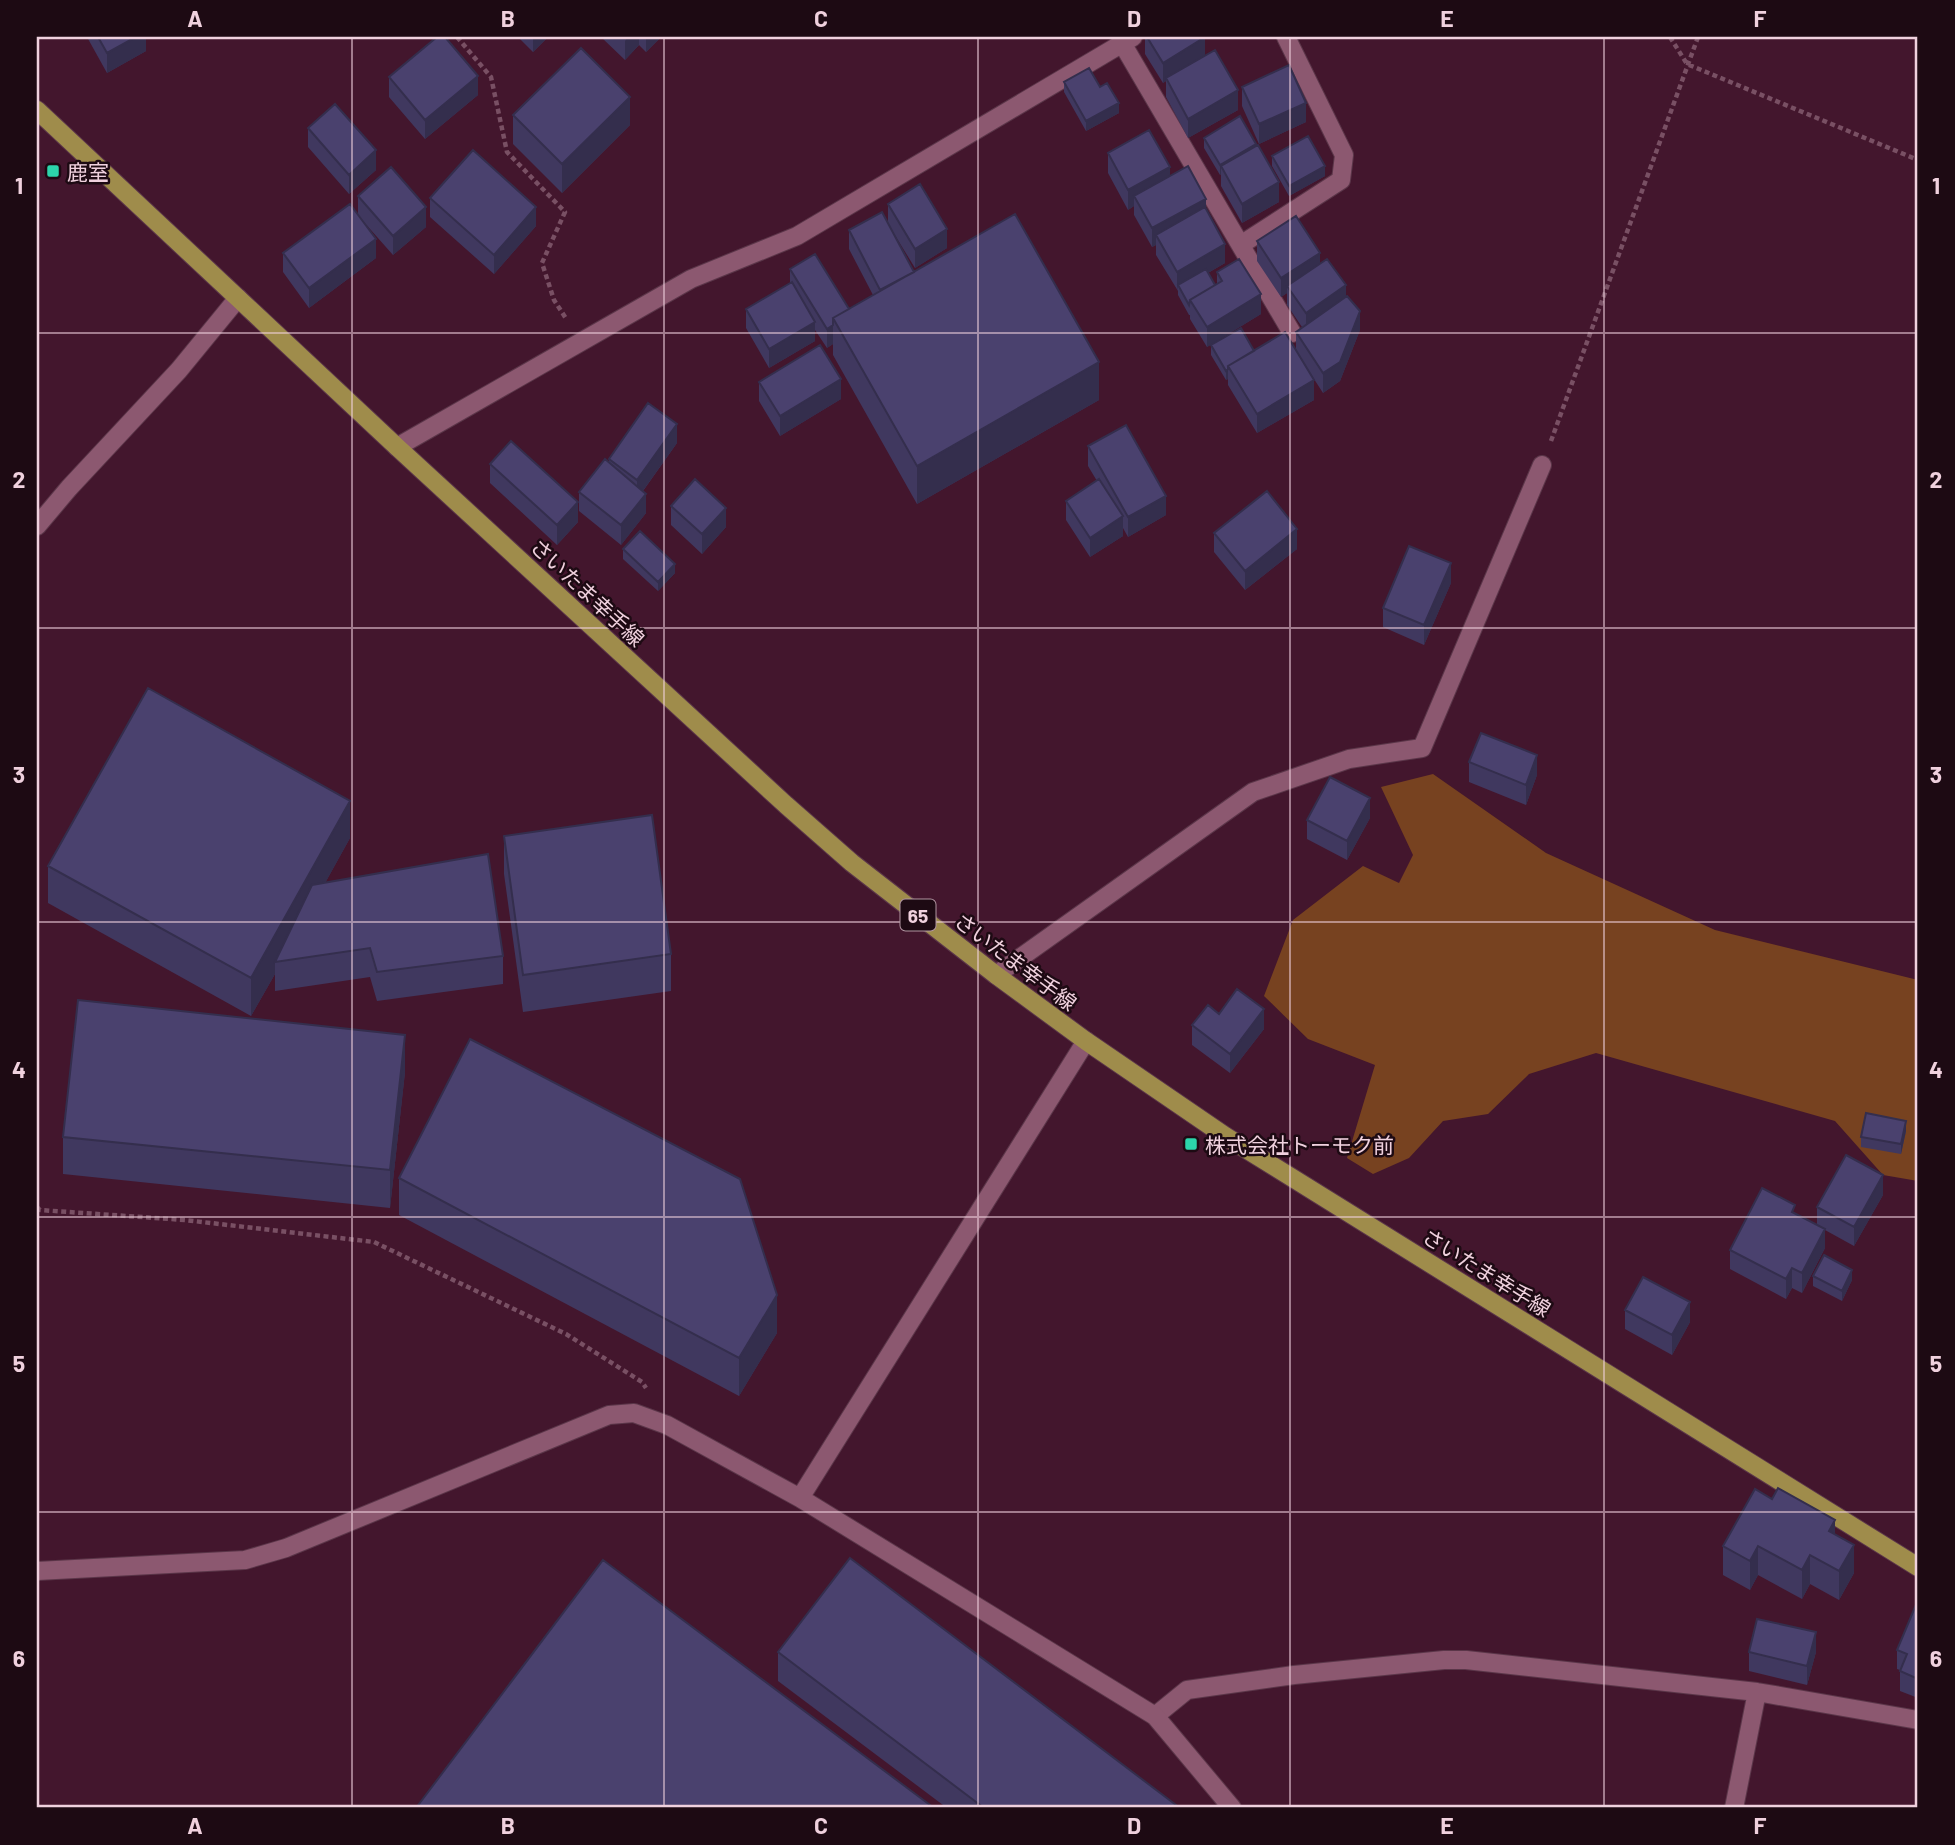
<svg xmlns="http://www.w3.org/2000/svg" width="1955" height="1845" viewBox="0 0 1955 1845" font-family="Barlow,'Noto Sans JP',sans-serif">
	<rect width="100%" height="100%" fill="#43162d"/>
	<path fill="#774220" d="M1433 774 1546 853 1715 930 1918 980V1181L1883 1175 1835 1121 1596 1053 1529 1074 1488 1114 1443 1121 1409 1158 1373 1174 1347 1158 1375 1065 1308 1039 1264 996 1293 920 1363 866 1399 883 1413 855 1381 787Z"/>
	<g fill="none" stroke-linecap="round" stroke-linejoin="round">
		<g stroke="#5b3649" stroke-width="20">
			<path id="street" d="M1122 43 1292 333
				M1242 244 1341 180 1344 155 1286 37
				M397 447 691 279 797 236 1133 37
				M37 526 69 488 179 370 238 298
				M996 975 1253 792 1349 759 1422 748 1542 465
				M1155 1716 1187 1690 1294 1675 1444 1660H1466L1757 1692 1918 1720
				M1734 1808 1757 1692"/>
		</g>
		<g stroke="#5b3649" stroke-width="20">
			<path id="secondary" d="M800 1498 1086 1041
				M37 1571 245 1560 286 1548 609 1415 634 1413 667 1425 800 1498 1155 1716 1232 1808"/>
		</g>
		<g stroke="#5b3649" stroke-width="20">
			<path id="primary" d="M37 110 397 447 786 805 852 863 996 975 1086 1041 1225 1136 1918 1567"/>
		</g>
		<path stroke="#795064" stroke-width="4.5" stroke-dasharray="5 3.5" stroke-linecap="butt" d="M457 37 491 77 507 152 565 212 542 263 554 300 567 320
			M1670 37 1687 64 1918 160
			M1551 441 1698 37
			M37 1207 40 1210 185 1220 374 1242 566 1334 642 1382 646 1388"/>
		<use href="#street" stroke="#8c5870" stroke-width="18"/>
		<use href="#secondary" stroke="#8c5870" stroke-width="18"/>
		<use href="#primary" stroke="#9f8c4b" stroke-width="18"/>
	</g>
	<path fill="#40385f" d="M87 37H146V51L107 73Z
		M518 37H548L533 52Z
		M601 37H661L646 52 639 45 625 60Z
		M1145 37H1205V56L1238 110 1188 138 1166 97V81L1163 83 1145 54Z
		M389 77 478 95 425 139 389 97Z
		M1064 82 1100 87 1119 113 1086 131 1064 92Z
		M1242 87 1306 122 1259 144 1242 106Z
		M513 115 630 125 562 193 513 144Z
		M308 128 376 170 349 194 308 147Z
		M1204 138 1256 146 1279 202 1242 223 1221 186V174L1220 175 1204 148Z
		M1108 153 1170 176 1206 209 1225 263 1208 273 1215 285 1217 284V272L1261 314 1207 347 1190 319V315H1189L1178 295V291L1156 255V245L1152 247 1134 215V206L1128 210 1108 173Z
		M1272 156 1325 176 1289 196 1272 166Z
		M358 196 426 227 393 255 362 220 376 258 309 308 283 272V253L358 215Z
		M430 198 536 226 494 274 430 217Z
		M888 204 947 248 915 268 888 224 914 272 1099 400 917 504 833 355V344L827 348 815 330V341L769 368 746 328V309L790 283V269L849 309 873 295 849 249V230L888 223Z
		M1257 241 1320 264 1346 297 1360 330 1340 381 1323 393 1296 351V332L1302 327 1287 305V293L1281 297 1257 261Z
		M1211 345 1254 351 1314 400 1257 433 1228 385V379L1226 380 1211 355Z
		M759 382 841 399 780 436 759 401Z
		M677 443 643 491 646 513 621 545 579 511V492L609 462V459Z
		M1088 446 1166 515 1128 537 1123 528V536L1090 557 1066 520V501L1097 481 1088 466Z
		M490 464 578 522 557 545 490 483Z
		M671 506 726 527 702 554 671 525Z
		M1214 533 1297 549 1245 590 1214 552Z
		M623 549 675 573 658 591 623 559Z
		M1451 583 1424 645 1383 627V608Z
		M1469 762 1537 775 1526 805 1469 782Z
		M1370 818 1347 860 1307 839V820Z
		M504 836 671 954V991L523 1012 504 874Z
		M350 838 325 883 503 956V984L377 1001 370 977 275 991V974L251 1016 48 903V866Z
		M1219 1014 1264 1029 1230 1073 1192 1045V1025Z
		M405 1072 390 1208 63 1174V1137Z
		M1906 1131 1901 1154 1861 1147V1137Z
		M399 1178 777 1333 739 1396 399 1215Z
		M1883 1195 1854 1246 1825 1230V1248L1802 1293 1792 1288 1786 1299 1730 1269V1250L1795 1214 1817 1225V1207Z
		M1813 1276 1852 1280 1842 1301 1813 1286Z
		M1625 1310 1690 1322 1672 1355 1625 1329Z
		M1835 1534 1854 1573 1839 1600 1810 1584 1802 1599 1758 1575 1750 1590 1723 1575V1546Z
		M1918 1600V1698L1900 1691V1670L1897 1669V1650Z
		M778 1652 1180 1808H947L778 1681Z
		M1749 1652H1816L1807 1685 1749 1671Z"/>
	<path fill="#342e4d" d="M136 37H146V51L107 73V53Z
		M533 37H548L533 52Z
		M628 37H639V45L625 60V41Z
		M646 37H661L646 52Z
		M1205 37V56L1166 78V81L1163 83V63Z
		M478 76V95L425 139V120Z
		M1238 90V110L1188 138V119Z
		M630 97V125L562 193V164Z
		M1119 103V113L1086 131V121Z
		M1306 103V122L1259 144V124Z
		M1256 144V153L1221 166V174L1220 175V165Z
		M376 150V170L349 194V175Z
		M1325 166V176L1289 196V186Z
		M1170 167V186L1134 196V206L1128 210V190Z
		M1279 182V202L1242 223V204Z
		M1206 199V218L1156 235V245L1152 247V228Z
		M426 207V227L393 255V236Z
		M536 207V226L494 274V255Z
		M947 229V248L915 268V249Z
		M376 239V258L309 308V288Z
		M1225 244V263L1180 289 1178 285 1177 291V272Z
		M1320 253V272L1287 286V293L1281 297V278Z
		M1346 285V305L1306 332V313Z
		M1261 294V314L1207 347V327Z
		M1360 311V330L1340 381 1323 393V373Z
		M815 322V341L769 368V349Z
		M833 325V344L827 348V329Z
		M1099 362V400L917 504V466Z
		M1228 369V379L1226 380V371Z
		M841 379V399L780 436V416Z
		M1314 380V400L1257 433V414Z
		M677 424V443L637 499V480Z
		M646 494V513L621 545V525Z
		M1166 496V515L1128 537V517Z
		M578 502V522L557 545V525Z
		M726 508V527L702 554V534Z
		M1123 516V536L1090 557V538Z
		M1297 529V549L1245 590V571Z
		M1451 563V583L1424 645V625Z
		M675 564V573L658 591V582Z
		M1537 755V775L1526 805V785Z
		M1370 798V818L1347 860V841Z
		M350 801V838L282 961 275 962V974L251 1016V978Z
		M1264 1009V1029L1230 1073V1054Z
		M405 1035V1072L390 1208V1170Z
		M1906 1121V1131L1901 1154V1144Z
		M1883 1175V1195L1854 1246V1227Z
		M1825 1229V1248L1802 1293V1273Z
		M1792 1268V1288L1786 1299V1279Z
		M1852 1270V1280L1842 1301V1291Z
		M777 1295V1333L739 1396V1358Z
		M1690 1302V1322L1672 1355V1335Z
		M1835 1520V1549L1829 1531Z
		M1854 1545V1573L1839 1600V1571Z
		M1758 1546V1575L1750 1590V1561Z
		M1810 1555V1584L1802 1599V1570Z
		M1816 1632V1652L1807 1685V1666Z"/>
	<path fill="#4a416e" stroke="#342e4d" stroke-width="2" d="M98 37H136L107 53Z
		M437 37H445L478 76 425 120 389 77Z
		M1147 37H1205L1163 63Z
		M581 48 630 97 562 164 513 115Z
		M1215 50 1238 90 1188 119 1166 78Z
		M1289 65 1306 103 1259 124 1242 87Z
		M1089 68 1100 87 1107 83 1119 103 1086 121 1064 82Z
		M335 104 376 150 349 175 308 128Z
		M1240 116 1256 144 1220 165 1204 138Z
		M1149 130 1170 167 1128 190 1108 153Z
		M1308 136 1325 166 1289 186 1272 156Z
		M1258 145 1279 182 1242 204 1221 166Z
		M473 150 536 207 494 255 430 198Z
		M1188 166 1206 199 1152 228 1134 196Z
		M391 167 426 207 393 236 358 196Z
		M920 184 947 229 915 249 888 204Z
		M350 204 376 239 309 288 283 253Z
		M1205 207 1225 244 1177 272 1156 235Z
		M882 212 914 272 880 290 849 230Z
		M1015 214 1099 362 917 466 833 318Z
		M1296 216 1320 253 1281 278 1257 241Z
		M815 254 849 309 833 318V325L827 329 790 269Z
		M1239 259 1261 294 1207 327 1190 300 1222 281 1217 272Z
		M1327 259 1346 285 1306 313 1287 286Z
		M1206 269 1215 285 1190 300 1189 305 1178 285Z
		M792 282 815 322 769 349 746 309Z
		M1347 296 1360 311 1340 362 1323 373 1296 332Z
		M1241 328 1254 351 1228 366V369L1226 371 1211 345Z
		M1285 332 1314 380 1257 414 1228 366Z
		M820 345 841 379 780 416 759 382Z
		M648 403 677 424 637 480 609 459Z
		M1126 425 1166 496 1128 517 1088 446Z
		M511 441 578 502 557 525 490 464Z
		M605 459 646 494 621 525 579 492Z
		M695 479 726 508 702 534 671 506Z
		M1099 479 1123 516 1090 538 1066 501Z
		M1267 491 1297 529 1245 571 1214 533Z
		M640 531 675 564 658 582 623 549Z
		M1409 546 1451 563 1424 625 1383 608Z
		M148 688 350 801 251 978 48 866Z
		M1481 733 1537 755 1526 785 1469 762Z
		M1330 777 1370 798 1347 841 1307 820Z
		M652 815 671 954 523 975 504 836Z
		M488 854 503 956 377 972 370 948 275 962 312 885Z
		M1237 989 1264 1009 1230 1054 1192 1025 1208 1005 1219 1014Z
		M78 1000 405 1035 390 1170 63 1137Z
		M470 1039 740 1179 777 1295 739 1358 399 1178Z
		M1866 1113 1906 1121 1901 1144 1861 1137Z
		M1846 1155 1883 1175 1854 1227 1817 1207Z
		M1762 1188 1795 1205 1792 1212 1825 1229 1802 1273 1792 1268 1786 1279 1730 1250Z
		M1824 1255 1852 1270 1842 1291 1813 1276Z
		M1643 1277 1690 1302 1672 1335 1625 1310Z
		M1778 1488 1835 1520 1829 1531 1854 1545 1839 1571 1810 1555 1802 1570 1758 1546 1750 1561 1723 1546 1755 1489 1772 1499Z
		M850 1558 1180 1808H984L778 1652Z
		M603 1560 934 1808H416Z
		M1918 1600V1679L1900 1671 1907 1654 1897 1650Z
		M1757 1619 1816 1632 1807 1666 1749 1652Z"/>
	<path fill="none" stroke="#f0d1de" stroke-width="2" stroke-opacity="0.55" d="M352 37V1808M664 37V1808M978 37V1808M1290 37V1808M1604 37V1808M37 333H1918M37 628H1918M37 922H1918M37 1217H1918M37 1512H1918"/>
	<g fill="#2cd5ab" stroke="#1d0a13" stroke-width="2.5">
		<rect x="46" y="164" width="14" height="14" rx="3.5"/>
		<rect x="1184" y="1137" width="14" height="14" rx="3.5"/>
	</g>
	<g text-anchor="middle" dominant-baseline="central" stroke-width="5" stroke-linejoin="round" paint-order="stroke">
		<rect fill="#1d0a13" stroke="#b195a1" stroke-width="2" x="900.5" y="899.5" width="35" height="31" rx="5"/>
		<g font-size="19" font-weight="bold" fill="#f0d1de">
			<text x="918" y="915">65</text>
		</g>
		<g font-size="21" fill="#f0d1de" stroke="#1d0a13" text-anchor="start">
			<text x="67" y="171">鹿室</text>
			<text x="1205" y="1144">株式会社トーモク前</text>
		</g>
		<g font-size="21" fill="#f0d1de" stroke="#1d0a13">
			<text transform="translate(588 592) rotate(43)">さいたま幸手線</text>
			<text transform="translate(1016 961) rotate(37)">さいたま幸手線</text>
			<text transform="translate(1487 1272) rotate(32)">さいたま幸手線</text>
		</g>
	</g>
	<rect width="1955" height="1845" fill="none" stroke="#1d0a13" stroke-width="77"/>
	<rect x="38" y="38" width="1878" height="1768" fill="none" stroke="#f0d1de" stroke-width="2.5"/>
	<g font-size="23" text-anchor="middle" font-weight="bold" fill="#f0d1de">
		<text x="195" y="27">A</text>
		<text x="508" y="27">B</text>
		<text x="821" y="27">C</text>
		<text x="1134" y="27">D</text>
		<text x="1447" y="27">E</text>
		<text x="1760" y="27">F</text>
		<text x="19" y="194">1</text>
		<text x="1936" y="194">1</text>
		<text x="19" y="488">2</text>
		<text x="1936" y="488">2</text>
		<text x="19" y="783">3</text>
		<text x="1936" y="783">3</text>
		<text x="19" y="1078">4</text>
		<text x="1936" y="1078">4</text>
		<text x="19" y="1372">5</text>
		<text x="1936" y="1372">5</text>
		<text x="19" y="1667">6</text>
		<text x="1936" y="1667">6</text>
		<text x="195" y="1834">A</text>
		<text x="508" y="1834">B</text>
		<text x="821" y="1834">C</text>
		<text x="1134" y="1834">D</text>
		<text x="1447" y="1834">E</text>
		<text x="1760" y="1834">F</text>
	</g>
</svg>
